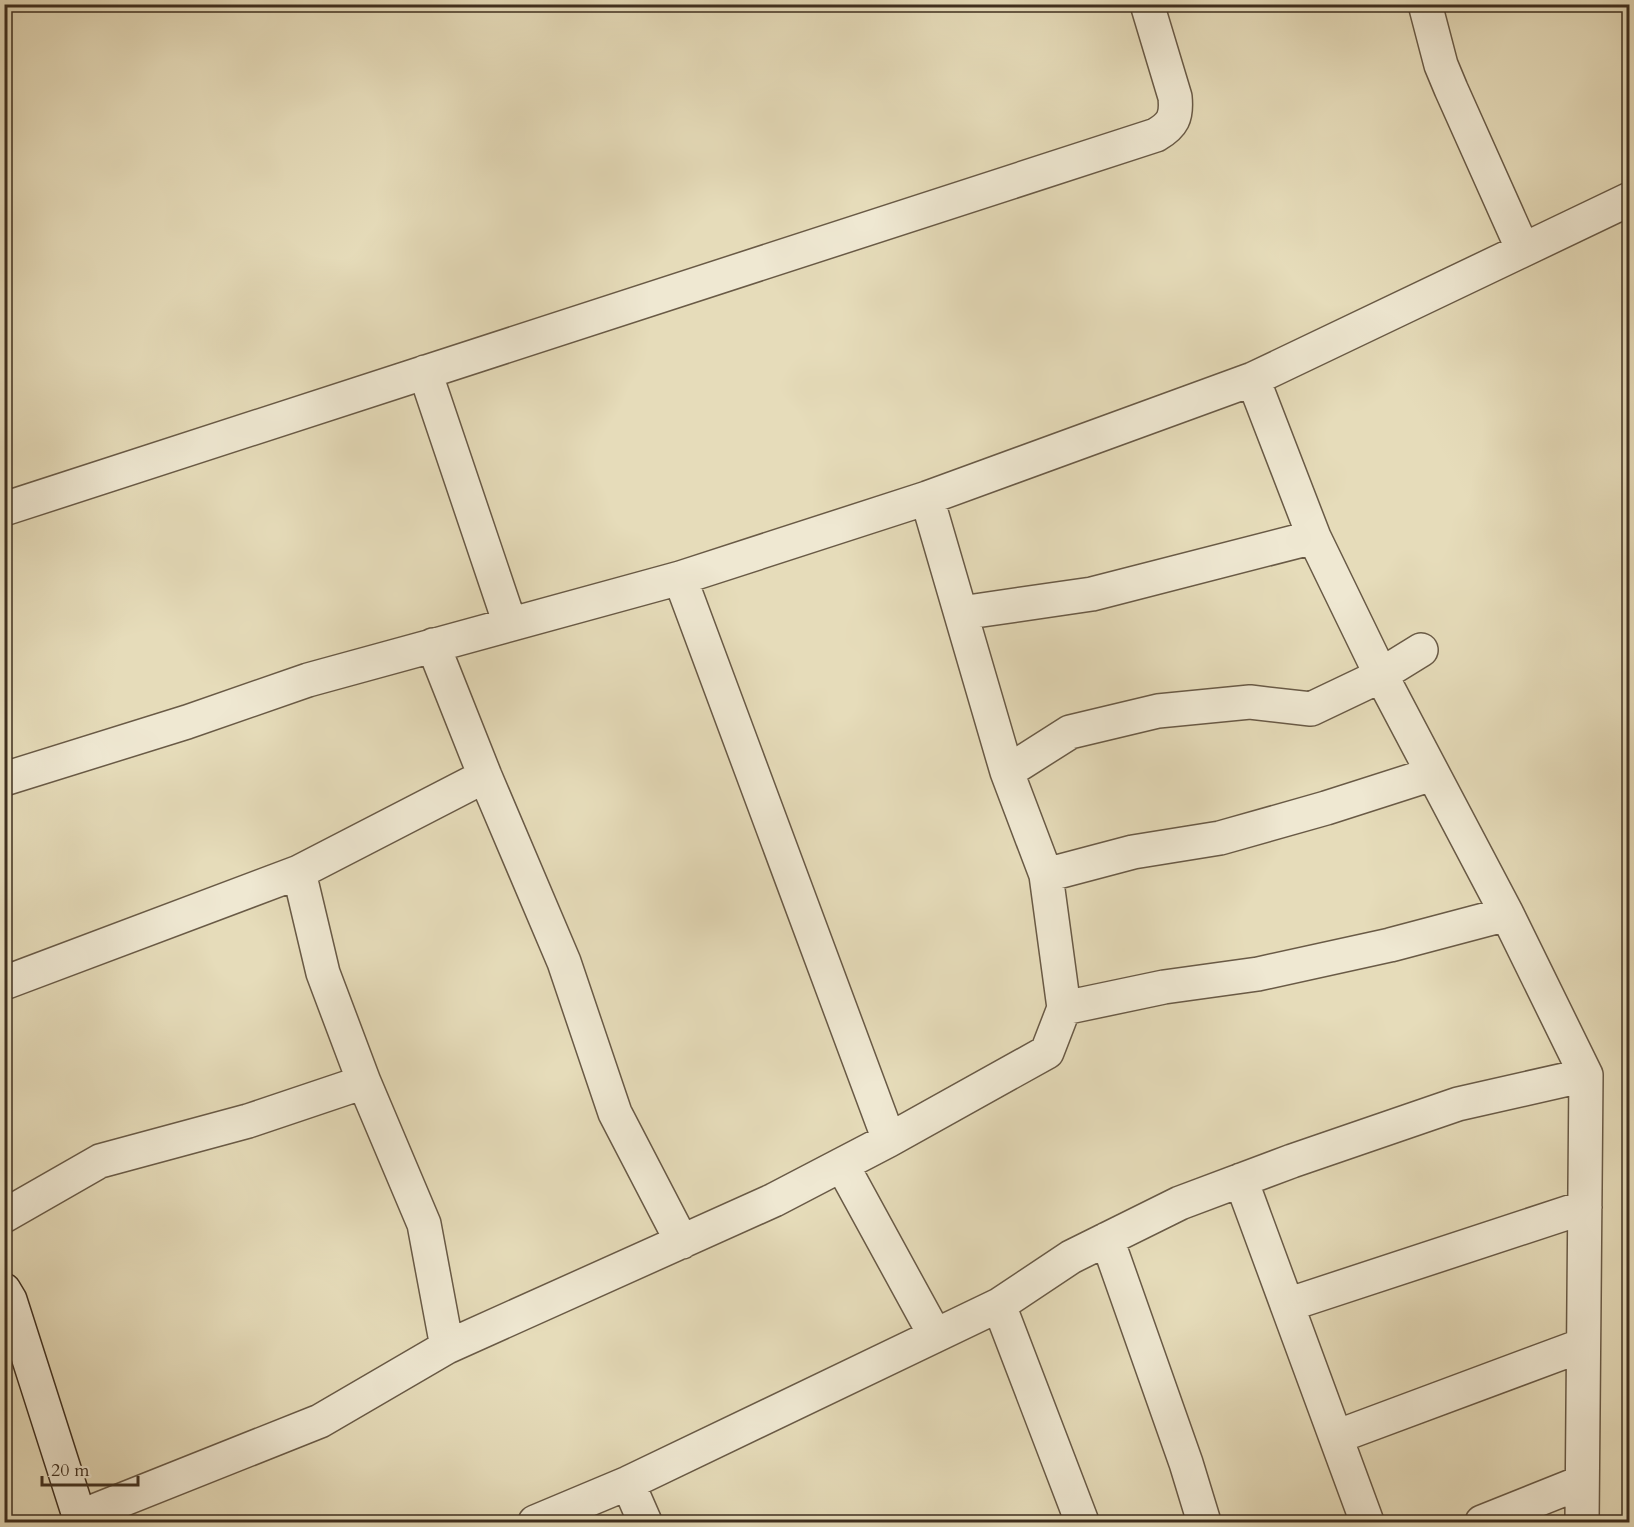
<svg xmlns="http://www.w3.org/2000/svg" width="1634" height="1527" viewBox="0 0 1634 1527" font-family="Cardo,serif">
	<rect width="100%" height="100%" fill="#e6dcba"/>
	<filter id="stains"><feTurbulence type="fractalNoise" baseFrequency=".00333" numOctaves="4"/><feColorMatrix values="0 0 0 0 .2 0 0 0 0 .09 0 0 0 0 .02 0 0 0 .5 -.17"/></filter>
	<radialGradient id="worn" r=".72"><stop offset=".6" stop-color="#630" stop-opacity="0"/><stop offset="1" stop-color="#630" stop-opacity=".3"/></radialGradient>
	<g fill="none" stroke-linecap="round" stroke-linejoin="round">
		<g stroke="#695a46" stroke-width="36">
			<path id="minor" d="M1425 4 1441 65 1451 89 1523 250
				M425 372 510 624
				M1253 379 1314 537 1381 675 1507 914 1586 1075 1582 1522
				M4 509 1156 135C1173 125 1177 117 1175 97L1147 4
				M680 578 889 1140
				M961 613 1092 594 1314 537
				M433 645 485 776 564 962 615 1113 682 1242
				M1007 772 1070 732 1158 711 1250 702 1311 709 1374 679 1421 650
				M4 779 187 722 308 680 680 578 927 498 1253 379 1630 199
				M1046 875 1133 852 1220 838 1326 808 1432 774
				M4 983 299 872
				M1064 1008 1164 987 1258 974 1390 945 1507 914
				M364 1082 424 1224 447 1347
				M842 1165 935 1335
				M1241 1180 1367 1522
				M4 1216 100 1161 248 1121 364 1082 323 973 299 872 485 776
				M1107 1239 1186 1463 1204 1522
				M999 1305 1071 1257 1180 1203 1292 1161 1458 1104 1586 1075
				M1287 1305 1585 1207
				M1336 1437 1583 1345
				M628 1483 645 1522
				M79 1517 320 1421 447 1347 774 1200 889 1140 1047 1052 1064 1008 1046 875 1007 772 927 498
				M535 1522 628 1483 999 1305 1082 1522
				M1482 1522 1582 1482"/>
		</g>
		<g stroke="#3f2f1f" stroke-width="36">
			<path id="secondary" d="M4 1290 10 1300 81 1522"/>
		</g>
		<use href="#minor" stroke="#efe8d2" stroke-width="33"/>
		<use href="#secondary" stroke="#efe8d2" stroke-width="33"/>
	</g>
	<rect width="1634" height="1527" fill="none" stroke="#e6dcba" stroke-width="24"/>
	<rect x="6" y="6" width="1622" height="1515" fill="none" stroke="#3f2f1f" stroke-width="3"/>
	<rect x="12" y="12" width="1610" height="1503" fill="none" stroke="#3f2f1f" stroke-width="1.5"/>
	<path d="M42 1476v9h96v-9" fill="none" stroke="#3f2f1f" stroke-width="3"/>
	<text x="51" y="1476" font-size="18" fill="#3f2f1f" stroke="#efe8d2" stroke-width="4.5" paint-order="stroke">20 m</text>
	<rect width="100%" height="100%" filter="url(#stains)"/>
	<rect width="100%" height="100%" fill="url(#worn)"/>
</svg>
